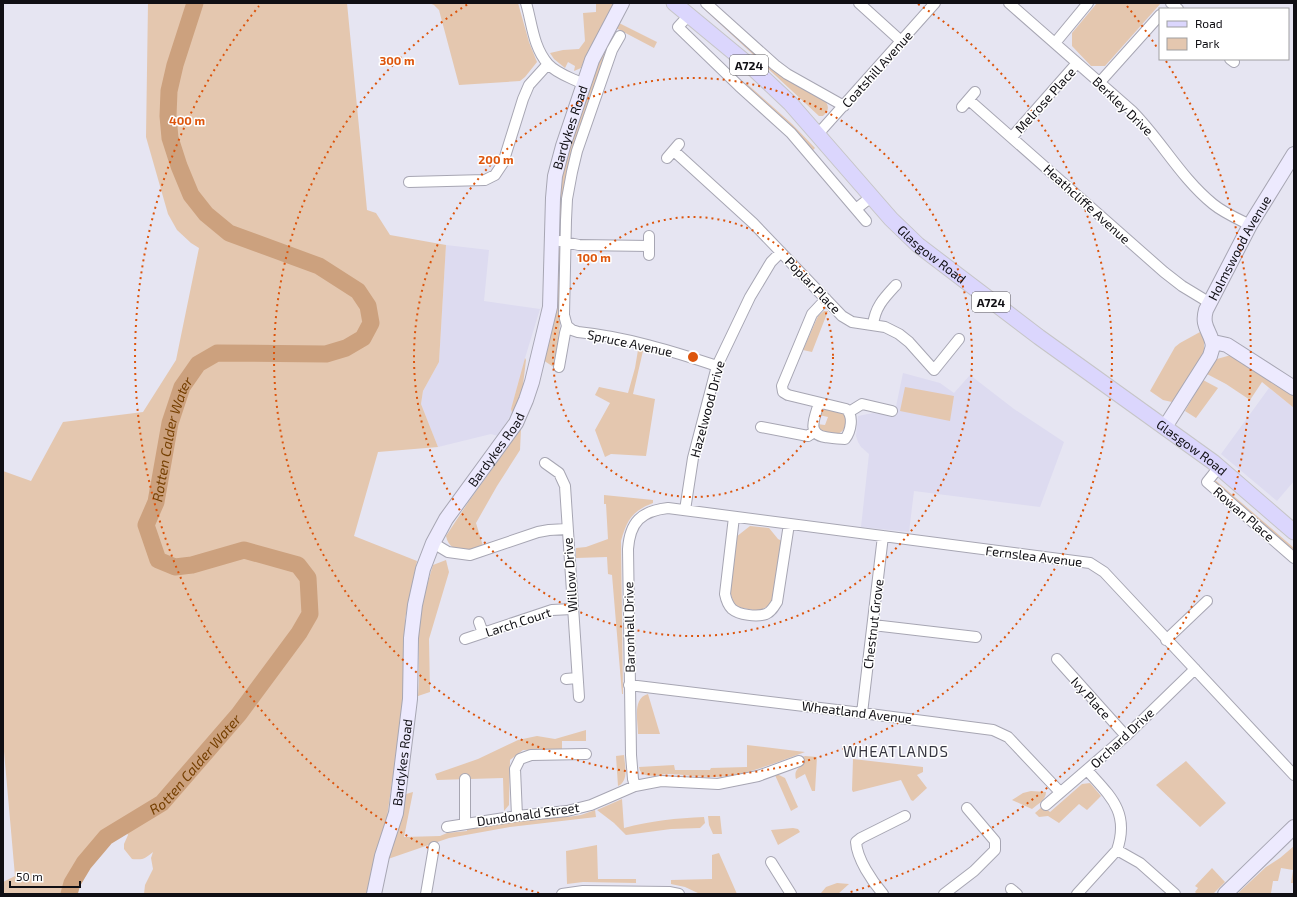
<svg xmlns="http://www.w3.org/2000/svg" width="1297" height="897" viewBox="0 0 1297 897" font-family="'Exo 2',sans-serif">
	<rect width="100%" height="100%" fill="#e6e5f2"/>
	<path fill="#dddbf0" d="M446 245 489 250 484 301 540 309 525 358 511 409 512 413 498 436 491 434 438 447 421 404 423 391 439 362Z
		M903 373 940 383 954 393 970 375 1014 409 1064 442 1040 507 914 491 909 532 861 527 869 454 861 447 858 442 856 436 858 416 873 413 894 416Z
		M1269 388 1294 408V481L1277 501 1221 454Z"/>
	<path fill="#e4c7af" d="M148 3H347L367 210 376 213 390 235 446 245 439 362 423 391 421 404 438 447 378 452 354 536 417 561 405 619 404 698 387 817 374 864 369 894H144L145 885 153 869 151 858 153 852C144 859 144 860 132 859L124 849V844L128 835 124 826 84 851 76 894H3V882L15 876 3 740V471L31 481 63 422 143 412 176 360 199 248 191 243 177 230 168 214 146 137Z
		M429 3H518L529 42 537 62 525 77 520 81 459 85 439 10 434 5Z
		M596 3H616L588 51 581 68 574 71 575 66 568 62 565 68 554 59 550 53 563 50 579 49 585 41 583 13 596 12Z
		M1097 3H1161L1105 66H1091L1072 46V33Z
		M705 8 825 100V101C830 107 828 112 823 116H819L704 9Z
		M619 23 657 42 654 48 616 28Z
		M613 34 599 72 562 229 560 231 557 229V189L592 69Z
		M746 83 792 124 815 148 812 151 745 85Z
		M557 248H560L562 250 560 324 555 368 543 360Z
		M824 311H828L812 352 803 350 818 316Z
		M1200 332 1204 340V353L1172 402 1163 400 1150 391 1175 347 1180 343Z
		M638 350 643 351 633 394 655 399 646 456 611 454 605 457 595 430 610 403 595 395 599 387 628 393 635 368Z
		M1231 355 1259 372 1294 396V408L1262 382 1250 400 1226 384 1207 374 1217 359Z
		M525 358 526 360 522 393 512 413 511 409Z
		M1203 380 1218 388 1196 418 1185 411Z
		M905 387 954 396 950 421 900 411Z
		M826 409C830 410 837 410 842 413 848 416 847 428 841 432 836 436 824 433 819 430L817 424 825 425 828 417 819 415 821 411Z
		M521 429 520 450 497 486 476 523 483 546C469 551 450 555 446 536L469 501Z
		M1214 479 1294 548V553L1214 482Z
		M604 495 653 500V503C632 511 627 520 621 541L623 694H622L612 575 608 574 607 557 576 558V548L586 547 608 539 606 504H604Z
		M750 526 769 528 778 539 782 541 774 594 772 601 768 606 759 611 737 607 733 601 730 591 736 537Z
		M446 560 449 572 429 639 430 692 418 696C420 674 418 651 419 628 420 606 427 586 433 565Z
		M648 694 660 734H638C638 721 632 698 648 694Z
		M586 730V741H562V749L523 750 510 760 509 802V805L504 811 503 778 437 780 435 774 478 759 518 740 537 736 555 739Z
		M747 745 805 752C775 763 743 777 710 777 696 777 682 774 668 774 659 774 641 781 639 767L674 765 675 770H710L711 768 747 767Z
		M624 755C625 766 629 781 618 786L616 756Z
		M805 756 817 757 815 791H812L805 774 796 779C794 772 797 768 803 765L800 758Z
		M853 759 923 767V772L917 775 927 788 913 801 911 800 901 780 853 792 852 790Z
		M1186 761 1226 803 1200 827 1156 785Z
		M775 775H779L785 778 798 807 791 811Z
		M1090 783 1101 796 1087 810 1079 804 1059 823 1048 816 1039 817 1035 813 1043 806 1050 812 1082 784Z
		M1031 791 1046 792C1046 800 1038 804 1032 809L1012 800 1023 793Z
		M413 792 404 837 440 836 447 833 467 831V828L568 815V817L581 815 595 810 596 817 510 827 449 838 388 859 404 808 406 794Z
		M622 799 624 828C650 821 677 818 704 817L705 823 700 828 671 829 626 835 614 823 597 810Z
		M708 816H720L722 834H713L709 825Z
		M793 828 798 829 800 832 778 845 771 830Z
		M597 845 598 879H636V883L583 882 567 884 566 851Z
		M1294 846V883H1291L1293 870 1281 868 1278 881H1273L1271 893 1275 894H1237L1266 867 1280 858Z
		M719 853 737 894H700L685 887 671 884V880L712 879V855Z
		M1212 868 1225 882 1213 894H1197L1195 892 1198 888 1195 886Z
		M837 883 849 884 838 894H822L821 893 826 887Z"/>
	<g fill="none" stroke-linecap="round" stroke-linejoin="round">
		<path stroke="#cca17e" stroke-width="17" id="s1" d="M69 894 72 883 84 863 106 837 162 803 239 714 299 633 310 614 308 578 298 565 244 550 192 565 175 567 158 560 146 525 156 502 170 423 182 387 198 364 217 353 326 354 346 348 363 338 371 323 368 306 358 291 319 266 229 233 206 214 191 195 179 166 170 138 168 116 169 91 175 65 195 3"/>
		<g stroke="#a7a6b3" stroke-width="12">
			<path id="street" d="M526 3C532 23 533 47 548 64 557 74 572 78 583 84
				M706 3 775 65 787 74 844 106
				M859 3 902 42
				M1009 3 1132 111C1161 140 1180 177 1213 204 1224 213 1238 219 1250 225
				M1171 3 1178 9
				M688 16 678 27 739 86 791 133 866 221
				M1055 43 1088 3
				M1230 59 1234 62
				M1100 82 1160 15
				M969 100 1164 272 1182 286 1210 303
				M962 107 975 92
				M818 134 935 3
				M1012 137 1077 63
				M674 151 753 223 842 316 852 322 885 327 899 334 909 342 934 370 959 339
				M667 158 679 144
				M409 182 485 180 495 175 503 163 523 99 529 85 548 64
				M856 209 871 197
				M560 241 579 245 649 246
				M649 255V236
				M873 325C875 307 884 298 896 285
				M567 326 572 330 578 332C626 337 672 351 717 366
				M559 367 565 333 567 326 564 315 566 220 567 199 572 172 577 151 612 50 620 36
				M819 403C815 417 806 434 825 437 832 438 838 439 845 439 851 431 854 416 846 409L788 395 783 392 782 386 812 314 826 299
				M849 412 862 404 892 411
				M761 427 808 436 814 432
				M545 463 559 473 565 486 579 697
				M1219 467 1207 482 1294 558
				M685 510 693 458 717 366 750 297 771 262 781 252
				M734 517 725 594C726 599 728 605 732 609 739 615 757 617 766 614 771 612 774 607 777 602L789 524
				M433 543 448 552 470 555 538 532 549 530 567 529
				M479 622 483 633
				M873 625 976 637
				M465 639 552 610 572 609
				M1166 640 1207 601
				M1057 659 1126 736
				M566 679 577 678
				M629 685 862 713 993 730 1008 737 1060 792
				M862 713 883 536
				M465 779V823
				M635 786 633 779 631 755 628 549C630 522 641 511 668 508L1090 563 1104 572 1294 775
				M1046 805 1126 736 1195 669
				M517 816 515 769 520 759 531 755 586 754
				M447 827 517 816 567 811 591 805 635 786 661 781 718 784 758 776 799 761
				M1117 850 1140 863 1175 894
				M771 862 791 894
				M1011 889 1017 894
				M426 894 434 847
				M562 894 583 891 669 892 679 894
				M883 894C872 881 857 859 856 842L861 838 905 816
				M944 894 974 871 995 850V841L967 808
				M1077 894 1117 850C1130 812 1110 796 1087 770"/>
		</g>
		<g stroke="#a7a6b3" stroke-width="16">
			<g id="secondary">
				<path id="s2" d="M1213 346C1211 331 1201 327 1206 310L1250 225 1294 154"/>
				<path d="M1165 427 1210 356 1213 346 1218 343 1227 345 1294 388"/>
				<path id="s3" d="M374 894 382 856 396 813 410 699 411 638 415 605 423 569 433 543 446 519 516 423 526 400 532 382 550 307 553 198 555 176 563 146 592 60 622 3"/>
				<path d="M1225 894 1294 827"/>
			</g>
		</g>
		<g stroke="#c6c5c7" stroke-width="17">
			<g id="primary">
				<path id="s4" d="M674 3 755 70 790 103 891 219 918 245 1039 337 1213 462 1294 532"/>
			</g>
		</g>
		<use href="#street" stroke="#fff" stroke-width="10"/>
		<use href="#secondary" stroke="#edeafe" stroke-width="14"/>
		<use href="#primary" stroke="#dbd6fd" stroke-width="15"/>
	</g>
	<g fill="none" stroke="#dd550c" stroke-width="2" stroke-dasharray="2 4">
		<circle cx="693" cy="357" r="140"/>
		<circle cx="693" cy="357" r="279"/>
		<path d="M918 4A419 419 0 1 1 468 4"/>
		<path d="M539 893A558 558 0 0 1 259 6M1127 6A558 558 0 0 1 1158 49M1166 61A558 558 0 0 1 847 893"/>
	</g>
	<g text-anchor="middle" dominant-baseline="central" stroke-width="3" stroke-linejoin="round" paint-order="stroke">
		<g fill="#fff" stroke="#58575a" stroke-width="1">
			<rect x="730" y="55" width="38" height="20" rx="3"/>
			<rect x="972" y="292" width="38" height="20" rx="3"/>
		</g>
		<g font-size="12" font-weight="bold" fill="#100f14">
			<text x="749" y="65">A724</text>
			<text x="991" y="302">A724</text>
		</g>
		<g font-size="13" fill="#100f14" stroke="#fff">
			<text transform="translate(877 69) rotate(-48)">Coatshill Avenue</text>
			<text transform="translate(1045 100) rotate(-48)">Melrose Place</text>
			<text transform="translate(1123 106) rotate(44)">Berkley Drive</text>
			<text stroke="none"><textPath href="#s3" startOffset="807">Bardykes Road</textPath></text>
			<text transform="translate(1087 204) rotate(42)">Heathcliffe Avenue</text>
			<text stroke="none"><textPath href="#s2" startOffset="108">Holmswood Avenue</textPath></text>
			<text stroke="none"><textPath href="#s4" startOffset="361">Glasgow Road</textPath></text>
			<text transform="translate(813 285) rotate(46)">Poplar Place</text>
			<text transform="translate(630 343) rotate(12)">Spruce Avenue</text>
			<text transform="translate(707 409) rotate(-75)">Hazelwood Drive</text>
			<text stroke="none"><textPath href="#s4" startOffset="685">Glasgow Road</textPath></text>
			<text stroke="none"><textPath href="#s3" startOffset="471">Bardykes Road</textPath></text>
			<text transform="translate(1244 514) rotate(41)">Rowan Place</text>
			<text transform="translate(1034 556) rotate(7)">Fernslea Avenue</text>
			<text transform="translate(570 575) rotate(-94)">Willow Drive</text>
			<text transform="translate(518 622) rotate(-18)">Larch Court</text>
			<text transform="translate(873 624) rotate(-83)">Chestnut Grove</text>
			<text transform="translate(629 627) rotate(-91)">Baronhall Drive</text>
			<text transform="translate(1091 698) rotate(48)">Ivy Place</text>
			<text transform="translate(857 712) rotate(7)">Wheatland Avenue</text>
			<text transform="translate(1122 738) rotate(-43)">Orchard Drive</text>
			<text stroke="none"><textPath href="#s3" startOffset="135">Bardykes Road</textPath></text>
			<text transform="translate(528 814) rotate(-8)">Dundonald Street</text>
		</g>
		<g font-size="14" font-style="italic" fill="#753f00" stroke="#fff">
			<text stroke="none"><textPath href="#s1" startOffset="700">Rotten Calder Water</textPath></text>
			<text stroke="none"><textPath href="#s1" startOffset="185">Rotten Calder Water</textPath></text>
		</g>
		<g font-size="15" letter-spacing="1" fill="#383742" stroke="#fff">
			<text x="896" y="751">WHEATLANDS</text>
		</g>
	</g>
	<circle cx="693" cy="357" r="6" fill="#dd550c" stroke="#fff" stroke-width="2"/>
	<g font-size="12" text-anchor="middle" font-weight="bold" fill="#dd550c" stroke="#fff" stroke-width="3" stroke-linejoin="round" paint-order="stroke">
		<text x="397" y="65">300 m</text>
		<text x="187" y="125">400 m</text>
		<text x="496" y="164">200 m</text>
		<text x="594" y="262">100 m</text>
	</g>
	<rect width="1297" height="897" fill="none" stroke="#100f14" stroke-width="8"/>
	<rect x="1159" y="8" width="130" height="52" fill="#ffffff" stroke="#9f9fa1"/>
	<rect x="1167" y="21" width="20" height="6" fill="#dbd6fd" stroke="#9f9fa1"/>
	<text x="1195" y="28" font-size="12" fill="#100f14">Road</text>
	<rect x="1167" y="38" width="20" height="12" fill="#e4c7af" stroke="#9f9fa1"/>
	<text x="1195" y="48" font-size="12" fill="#100f14">Park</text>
	<path d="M10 881v6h70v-6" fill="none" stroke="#100f14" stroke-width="2"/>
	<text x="16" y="881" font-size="12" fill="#100f14" stroke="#ffffff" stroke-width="3" paint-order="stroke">50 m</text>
</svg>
